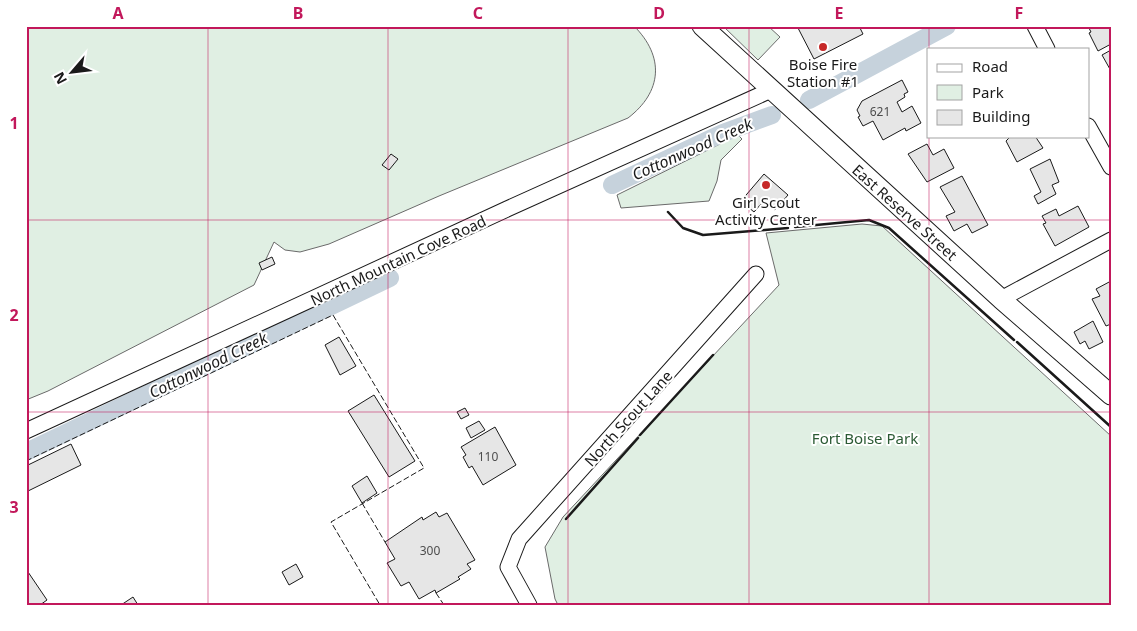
<svg xmlns="http://www.w3.org/2000/svg" width="1137" height="631" viewBox="0 0 1137 631" font-family="'Noto Sans',sans-serif">
	<rect width="100%" height="100%" fill="#fff"/>
	<path fill="#e0efe3" stroke="#6a6a6a" d="M26 26H634C665 57 662 92 628 118L439 196 329 244 300 252 285 250 274 242 254 285 48 391 26 400Z
		M723 26H768L780 37 758 60Z
		M738 135 742 139 721 160 717 181 709 201 621 208 617 195Z
		M862 224 882 226 1111 436V605H558L555 599 545 547 563 517 779 285 766 233Z"/>
	<g fill="none" stroke-linecap="round" stroke-linejoin="round">
		<path stroke="#c6d2dc" stroke-width="18" d="M809 100 947 26
			M612 185 723 133 772 115
			M26 452 390 278"/>
	</g>
	<path fill="#e6e6e6" stroke="#1a1a1a" d="M802 26H859L863 34 814 59 798 28Z
		M1088 26H1111V44L1098 51 1089 33 1091 32Z
		M1111 50V71L1102 55Z
		M902 80 908 92 904 94 905 97 897 102 902 112 912 106 921 123 906 131 905 128 883 140 873 121 863 126 858 117 860 116 857 110 862 101Z
		M1011 136H1035L1043 148 1017 162 1006 141Z
		M927 144 933 155 944 149 954 168 927 182 908 154Z
		M391 154 398 159 389 170 382 165Z
		M1050 159 1059 182 1052 185 1056 194 1038 204 1034 196 1041 192 1030 169Z
		M764 174 788 195 775 210 768 204 765 207 761 204 754 212 741 201Z
		M962 176 988 225 972 233 967 224 954 231 946 216 955 212 940 187Z
		M1078 206 1089 227 1055 246 1043 224 1046 223 1042 216 1056 209 1059 216Z
		M272 257 275 264 262 270 259 263Z
		M1111 281V324L1106 326 1092 299 1100 296 1096 289Z
		M1093 321 1103 342 1089 349 1085 341 1080 344 1074 332Z
		M339 337 356 366 340 375 325 345Z
		M374 395 415 461 389 477 348 411Z
		M465 408 469 415 461 419 457 412Z
		M479 421 485 430 471 438 466 428Z
		M495 427 516 465 483 485 472 466 469 468 463 457 466 455 461 447Z
		M71 444 81 465 26 492V466Z
		M367 476 377 493 362 503 352 486Z
		M436 512 439 517 447 513 475 560 467 564 471 569 458 577 460 579 436 593 435 590 419 599 409 582 401 586 387 563 395 559 385 542 422 517 423 520Z
		M296 564 303 577 289 585 282 572Z
		M26 569 47 600 40 605H26Z
		M133 597 138 605H121Z"/>
	<g fill="none" stroke-linecap="round" stroke-linejoin="round">
		<g stroke="#1a1a1a" stroke-width="17">
			<path id="minor" d="M1035 26 1047 49
				M1088 126 1111 167
				M1001 299 1111 240
				M26 431 507 209 771 90
				M529 605 508 567 519 539 756 274"/>
		</g>
		<g stroke="#1a1a1a" stroke-width="21">
			<path id="tertiary" d="M702 26 1001 299 1111 395"/>
		</g>
		<use href="#minor" stroke="#fff" stroke-width="15"/>
		<use href="#tertiary" stroke="#fff" stroke-width="19"/>
		<path stroke="#1a1a1a" stroke-width="1" stroke-dasharray="6 2.5" stroke-linecap="butt" d="M26 461 333 315 424 468 331 522 380 605
			M362 503 385 542
			M436 593 444 605"/>
		<path stroke="#1a1a1a" stroke-width="2.5" d="M668 212 683 228 703 235 788 228
			M795 227 869 220 889 228 1014 340
			M1017 342 1111 427
			M640 435 713 355
			M566 519 638 438"/>
	</g>
	<path fill="none" stroke="#c2185b" stroke-width="1" stroke-opacity="0.55" d="M208 26V605M388 26V605M568 26V605M749 26V605M929 26V49M929 136V605M26 220H1111M26 412H1111"/>
	<g fill="#c62828" stroke="#fff" stroke-width="2">
		<circle cx="823" cy="47" r="5"/>
		<circle cx="766" cy="185" r="5"/>
	</g>
	<g text-anchor="middle" dominant-baseline="central" stroke-width="4" stroke-linejoin="round" paint-order="stroke">
		<g font-size="12" fill="#4d4d4d">
			<text x="880" y="111">621</text>
			<text x="488" y="456">110</text>
			<text x="430" y="550">300</text>
		</g>
		<g font-size="15" fill="#1a1a1a" stroke="#fff">
			<text x="823" y="64">Boise Fire<tspan x="823" dy="17">Station #1</tspan></text>
			<text x="766" y="202">Girl Scout<tspan x="766" dy="17">Activity Center</tspan></text>
		</g>
		<g font-size="15" fill="#1a1a1a" stroke="#fff">
			<text transform="translate(905 212) rotate(42)">East Reserve Street</text>
			<text transform="translate(398 260) rotate(-25)">North Mountain Cove Road</text>
			<text transform="translate(628 418) rotate(-48)">North Scout Lane</text>
		</g>
		<g font-size="15" fill="#2b5a34" stroke="#fff">
			<text x="865" y="438">Fort Boise Park</text>
		</g>
		<g font-size="16" font-style="italic" fill="#1a1a1a" stroke="#fff">
			<text transform="translate(692 149) rotate(-24)">Cottonwood Creek</text>
			<text transform="translate(208 365) rotate(-26)">Cottonwood Creek</text>
		</g>
	</g>
	<rect width="1137" height="631" fill="none" stroke="#ffffff" stroke-width="55"/>
	<rect x="927" y="48" width="162" height="90" fill="#ffffff" stroke="#a3a3a3"/>
	<rect x="937" y="64" width="25" height="8" fill="#ffffff" stroke="#a3a3a3"/>
	<text x="972" y="72" font-size="15" fill="#1a1a1a">Road</text>
	<rect x="937" y="85" width="25" height="15" fill="#e0efe3" stroke="#a3a3a3"/>
	<text x="972" y="98" font-size="15" fill="#1a1a1a">Park</text>
	<rect x="937" y="110" width="25" height="15" fill="#e6e6e6" stroke="#a3a3a3"/>
	<text x="972" y="122" font-size="15" fill="#1a1a1a">Building</text>
	<g transform="translate(72 72) rotate(242)" stroke="#ffffff" stroke-width="4" paint-order="stroke">
	<path d="M0-4L9 19L0 12L-9 19Z" fill="#1a1a1a"/>
	<text y="-8" font-size="14" font-weight="bold" text-anchor="middle" fill="#1a1a1a">N</text>
	</g>
	<rect x="28" y="28" width="1082" height="576" fill="none" stroke="#c2185b" stroke-width="2"/>
	<g font-size="16" text-anchor="middle" font-weight="bold" fill="#c2185b">
		<text x="118" y="19">A</text>
		<text x="298" y="19">B</text>
		<text x="478" y="19">C</text>
		<text x="659" y="19">D</text>
		<text x="839" y="19">E</text>
		<text x="1019" y="19">F</text>
		<text x="14" y="129">1</text>
		<text x="14" y="321">2</text>
		<text x="14" y="513">3</text>
	</g>
</svg>
